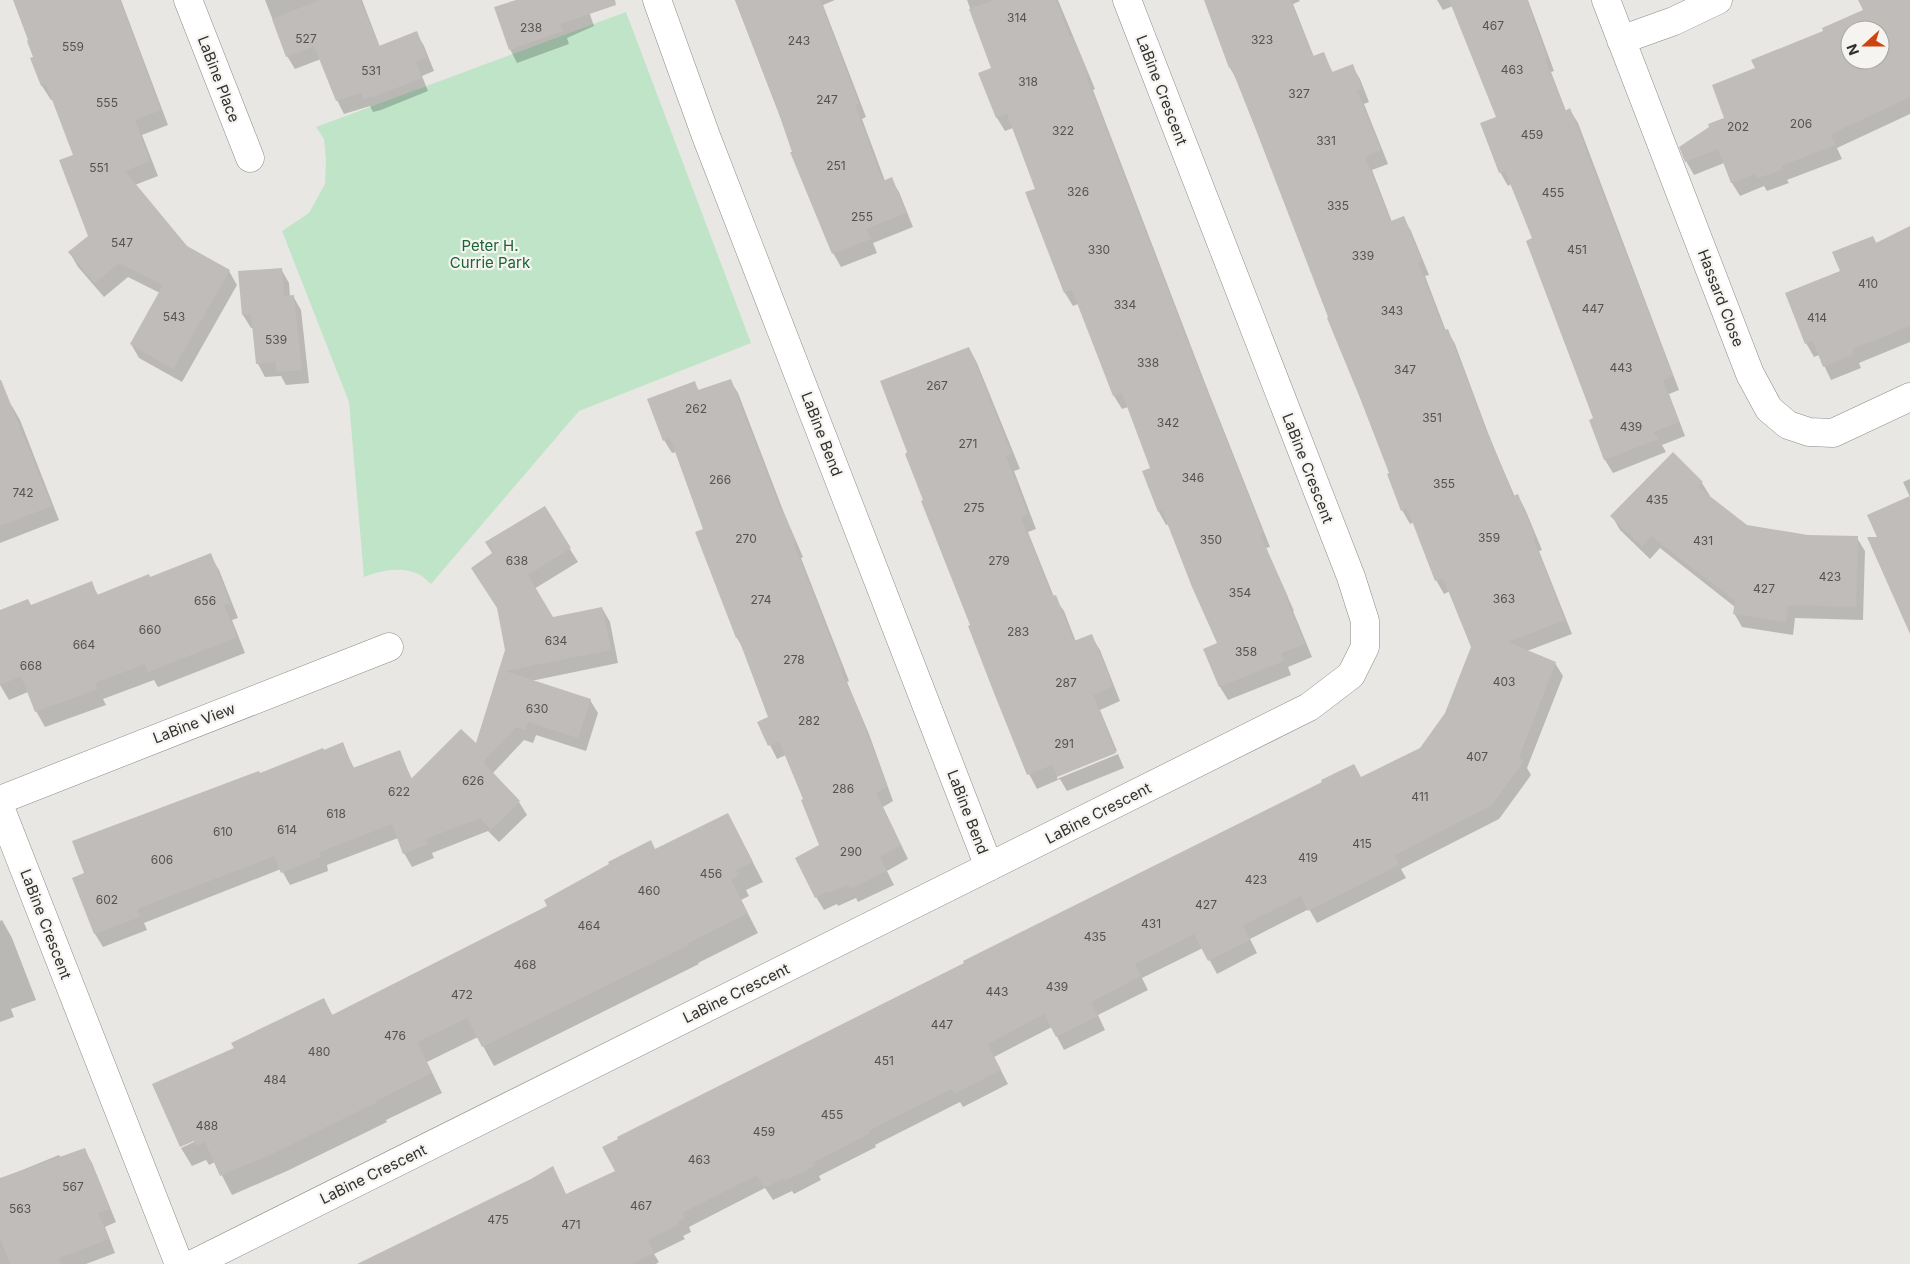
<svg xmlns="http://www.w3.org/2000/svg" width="1910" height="1264" viewBox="0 0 1910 1264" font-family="Inter,sans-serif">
	<rect width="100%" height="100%" fill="#e9e7e3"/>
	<path fill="#c0e4c8" d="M626 12 751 343 579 411 431 584C427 581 423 576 418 574 401 566 380 571 364 577L349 402 282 231 309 213 325 184 326 160 324 139 316 127Z"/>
	<path fill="#0003" fill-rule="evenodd" d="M14 0H121L168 125 142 135 158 176 135 185 187 247 229 271 237 285 182 382 139 358 131 344 160 293 128 277 104 297 78 267 70 253 89 236 75 155 53 99 51 100 42 86 32 59 35 58 30 41Z
		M265 0H362L380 47 416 32 424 46 434 71 422 76 428 91 381 110 373 112 370 106 344 114 337 100 321 59 295 69 287 56Z
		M520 0H585L594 26 567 38 569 44 517 63 510 49Z
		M735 0H835L823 5 866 117 862 119 885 181 891 179 899 192 913 227 873 243 877 253 841 267 833 253Z
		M967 0H1058L1095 89 1093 90 1205 383 1270 547 1266 548 1294 611H1293L1312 657 1288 667 1291 675 1228 700 1220 687 1205 649 1219 644 1169 524 1166 525 1159 512 1152 468 1128 407 1122 409 1114 396 1078 304 1073 306 1065 293 1037 189 1013 128 1005 131 997 118 980 74 993 69Z
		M1206 0H1299L1300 1 1293 4 1314 57 1323 53 1333 73 1352 66 1360 79 1369 102 1364 104 1388 164 1372 170 1392 222 1403 217 1411 231 1429 275 1425 276 1446 331 1447 330 1455 344 1491 441 1515 497 1518 496 1525 509 1542 550 1539 551 1572 634 1527 651 1555 663 1563 676 1527 768 1531 775 1499 819 1401 869 1406 878 1317 923 1309 909 1250 939 1257 953 1217 974 1203 948 1142 978 1148 990 1098 1015 1105 1030 1064 1050 1052 1027 994 1057 1008 1084 963 1107 960 1102 875 1145 876 1147 819 1176 821 1180 794 1194 792 1191 773 1200 765 1188 689 1227 691 1232 683 1236 685 1239 654 1254 659 1262 656 1264H359L560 1181 566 1195 616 1172 1421 749 1446 713 1473 647 1450 591 1444 594 1436 580 1414 522 1410 524 1402 510 1390 474 1238 82 1230 68Z
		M1437 0H1528L1554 71 1551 72 1566 111 1570 110 1578 123 1679 390 1669 394 1685 436 1662 445 1666 452 1613 473 1605 460 1590 421 1595 419 1533 239 1511 184 1508 186 1500 172 1497 118 1453 6 1443 10Z
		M1877 0H1910V114L1837 148 1842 159 1787 180 1789 183 1767 191 1764 186 1740 196 1732 183 1724 163 1694 175 1686 161 1726 118 1756 69 1865 10ZM1850 30H1880V60H1850Z
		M1910 227V342L1859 363 1861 368 1831 380 1819 355 1814 357 1806 343 1873 237 1877 244Z
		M281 269 289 283 290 297 293 296 301 310 309 383 286 385 281 376 265 377 258 364 253 328H251L243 315Z
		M969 348 977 363 1020 469 1014 471 1036 529 1028 532 1054 597 1064 611 1076 642 1091 636 1100 650 1120 701 1100 710 1117 751 1057 776V779L1118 754 1124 768 1067 791 1060 779 1037 789 1029 774 925 501Z
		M730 380 738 393 784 513 803 557 801 558 849 681 847 682 869 734 893 801 883 807 908 859 887 871 894 885 858 902 856 898 838 906 837 904 824 910 816 897 820 846 805 799 786 755 777 759 759 723 770 718 744 650 737 638 705 530 676 452 672 453 664 440 694 382 699 391Z
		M0 382 10 407 12 406 20 420 59 520 0 543Z
		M1910 479V611L1879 538 1910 497 1903 482Z
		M1702 483 1710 496 1709 497 1747 527 1808 536 1857 538 1865 551 1863 620 1795 618 1793 635 1742 627 1734 613 1735 607 1660 548 1650 559 1620 530 1612 516Z
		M544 508 578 562 534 589 552 618 602 608 610 622 618 663 531 681 590 700 598 713 586 751 536 735 533 743 524 740 492 774 519 802 527 815 499 842 488 831 432 853 434 858 412 867 404 853 398 838 327 865 328 871 290 885 281 869 144 923 147 930 103 947 95 934 74 879 260 775 342 744 354 768 399 752 412 779 476 745 506 650 494 554Z
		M210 555 219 570 238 618 232 620 245 653 158 687 154 680 103 699 106 705 45 727 36 711 28 692 9 700 0 685V612L31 606 91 583 98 595 150 579Z
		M728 814 763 882 746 890 749 896 741 900 758 933 698 963 699 964 494 1066 478 1037 427 1062 442 1093 386 1120 387 1122 287 1171 232 1195 215 1162 209 1165 206 1160 192 1166 181 1148 200 1139 235 1049 324 1000 333 1016Z
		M2 920 12 938 36 1000 11 1009 14 1017 0 1022V921Z
		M84 1149 92 1163 116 1222 105 1227 115 1253 86 1264H0V1179L59 1155 61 1158Z"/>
	<path fill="#c0bcba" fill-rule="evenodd" d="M13 0H120L161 110 135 120 150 161 125 171 187 246 230 270 173 369 130 344 163 285 119 263 95 283 68 252 88 236 59 160 73 155 46 84 41 86 30 58 33 57 27 41 28 40Z
		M320 0H360L379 46 417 31 427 58 416 62 422 78 373 97 372 96 364 99 361 93 336 101 314 46 286 57 272 19Z
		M516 0H615L616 5 560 24 563 31 509 50 494 7Z
		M735 0H820L859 104 855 105 883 181 892 177 906 213 866 229 871 239 832 254 790 152H792L779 114Z
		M994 0H1056L1070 37 1072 36 1088 75 1086 76 1198 368 1263 533 1260 534 1288 597 1286 598 1305 644 1281 653 1284 661 1219 687 1203 649 1217 643 1192 587 1162 510 1158 512 1142 471 1150 468 1122 393 1113 396 1072 290 1064 293 1025 192 1035 189 1007 114 996 118 978 73 991 68 969 9Z
		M1204 0H1290L1313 56 1324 52 1332 72 1353 64 1362 89 1357 90 1381 150 1365 157 1391 221 1404 216 1422 261 1418 263 1444 330 1448 329 1488 435H1489L1513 496 1518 494 1535 537 1533 538 1565 620 1508 642 1556 662 1519 757 1524 761 1492 805 1395 855 1399 865 1308 911 1301 896 1243 925 1250 940 1208 961 1194 934 1135 964 1141 976 1091 1002 1098 1016 1056 1037 1044 1014 988 1044 1001 1070 954 1094 951 1089 868 1131 870 1133 813 1163 815 1166 785 1181 784 1178 764 1188 757 1175 682 1213 685 1218 677 1222 678 1225 648 1240 654 1253 632 1264H357L531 1179 553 1166 566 1194 615 1171 602 1147 618 1139 617 1137 964 963 963 961 995 945 1322 782 1321 780 1354 764 1361 777 1420 748 1445 713 1471 647 1443 578 1435 581 1407 508 1401 511 1387 474 1389 473 1360 398 1327 318 1328 317 1256 130 1231 67 1229 68Z
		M1449 0H1527L1547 58 1545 59 1565 111 1570 108 1673 376 1663 380 1679 422 1653 432 1659 439 1604 460 1589 420 1593 418 1526 241 1532 238 1505 171 1499 173 1480 123 1496 117Z
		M1858 0H1910V97L1831 134 1835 145 1781 166 1782 170 1758 178 1755 174 1731 183 1718 149 1685 162 1679 147 1709 127 1708 124 1724 118 1712 85 1755 68 1751 60 1823 31 1822 28 1863 10ZM1850 30H1880V60H1850Z
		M1910 226V326L1852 349 1854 354 1823 367 1813 341 1805 344 1785 293 1840 271 1832 252 1873 236 1876 243Z
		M282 268 284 296 294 295 302 370 277 372 275 362 256 364 251 315H242L238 271Z
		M969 347 1012 454 1006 457 1028 514 1021 517 1052 596 1056 595 1074 641 1092 634 1113 686 1093 695 1116 753 1057 777 1052 765 1027 775 994 693 968 626 970 625 921 501 923 500 905 454 907 452 880 381Z
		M731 379 780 508H782L796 543 794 544 842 668H840L862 719 887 787 876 793 901 845 880 857 887 871 850 889 847 885 829 893 828 891 815 898 795 858 819 845 801 800 803 799 779 741 768 746 757 722 768 717 738 637 736 638 695 532 703 529 670 438 663 441 647 399 695 381 698 390Z
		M0 380H1L52 506 0 526Z
		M1673 452 1703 482 1698 487 1747 525 1808 535 1858 536 1856 607 1788 605 1786 622 1733 614 1735 601 1651 536 1642 546 1610 516Z
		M1910 496V634L1867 537H1877L1867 515Z
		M545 506 571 548 528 575 553 617 602 607 611 650 505 671 591 699 578 738 528 722 525 730 516 727 483 762 520 801 491 830 480 818 426 839 428 844 403 854 392 824 320 852 321 857 281 873 274 856 137 909 140 917 94 934 72 878 84 873 72 841 259 771 260 773 323 748 324 750 343 742 353 768 400 750 411 779 461 729 476 743 505 650 497 608 471 568 492 553 485 542Z
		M211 553 230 603 224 605 237 637 148 672 145 664 95 683 98 689 35 712 21 676 0 685V610L28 599 31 605 92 581 97 595 149 574 150 577Z
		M728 813 753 862 736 870 738 876 731 880 748 913 688 943 689 945 482 1047 467 1018 417 1042 432 1073 376 1101 377 1102 276 1152 220 1176 205 1142 196 1146 194 1141 180 1147 152 1084 234 1048 231 1043 324 998 332 1015 547 906 544 900 609 864 608 862 651 840 655 849Z
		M85 1148 110 1209 98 1213 109 1239 59 1258 61 1264H10L0 1238V1178Z"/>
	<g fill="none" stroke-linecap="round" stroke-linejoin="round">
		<g stroke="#8d8b87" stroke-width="29">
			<path id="minor" d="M188 0 250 158
				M657 0 706 136 989 867
				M1606 0 1750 374 1769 409 1788 425 1809 432 1833 433 1910 397
				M1621 40 1674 21 1718 0
				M0 800 389 647
				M0 807 179 1264
				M193 1264 1309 707 1351 675 1365 647V621L1351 577 1127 0"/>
		</g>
		<use href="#minor" stroke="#fff" stroke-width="28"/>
	</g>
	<g text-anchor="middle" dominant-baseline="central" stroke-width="4.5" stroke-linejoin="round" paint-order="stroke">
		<g font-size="12" fill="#555351">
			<text x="1017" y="17">314</text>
			<text x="1493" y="25">467</text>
			<text x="531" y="27">238</text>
			<text x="306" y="38">527</text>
			<text x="1262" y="39">323</text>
			<text x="799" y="40">243</text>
			<text x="73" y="46">559</text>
			<text x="1512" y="69">463</text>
			<text x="371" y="70">531</text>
			<text x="1028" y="81">318</text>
			<text x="1299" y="93">327</text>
			<text x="827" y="99">247</text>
			<text x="107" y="102">555</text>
			<text x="1801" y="123">206</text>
			<text x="1738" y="126">202</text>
			<text x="1063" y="130">322</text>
			<text x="1532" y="134">459</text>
			<text x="1326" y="140">331</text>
			<text x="836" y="165">251</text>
			<text x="99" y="167">551</text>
			<text x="1078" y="191">326</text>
			<text x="1553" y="192">455</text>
			<text x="1338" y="205">335</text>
			<text x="862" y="216">255</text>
			<text x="122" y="242">547</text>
			<text x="1099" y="249">330</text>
			<text x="1577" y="249">451</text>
			<text x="1363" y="255">339</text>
			<text x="1868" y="283">410</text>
			<text x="1125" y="304">334</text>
			<text x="1593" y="308">447</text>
			<text x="1392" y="310">343</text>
			<text x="174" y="316">543</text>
			<text x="1817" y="317">414</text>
			<text x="276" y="339">539</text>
			<text x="1148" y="362">338</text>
			<text x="1621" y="367">443</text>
			<text x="1405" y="369">347</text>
			<text x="937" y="385">267</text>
			<text x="696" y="408">262</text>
			<text x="1432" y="417">351</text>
			<text x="1168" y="422">342</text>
			<text x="1631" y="426">439</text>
			<text x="968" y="443">271</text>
			<text x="1193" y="477">346</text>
			<text x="720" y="479">266</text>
			<text x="1444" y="483">355</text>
			<text x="23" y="492">742</text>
			<text x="1657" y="499">435</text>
			<text x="974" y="507">275</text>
			<text x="1489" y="537">359</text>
			<text x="746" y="538">270</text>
			<text x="1211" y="539">350</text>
			<text x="1703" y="540">431</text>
			<text x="517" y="560">638</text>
			<text x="999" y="560">279</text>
			<text x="1830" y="576">423</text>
			<text x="1764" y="588">427</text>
			<text x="1240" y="592">354</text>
			<text x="1504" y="598">363</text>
			<text x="761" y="599">274</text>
			<text x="205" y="600">656</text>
			<text x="150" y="629">660</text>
			<text x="1018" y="631">283</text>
			<text x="556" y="640">634</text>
			<text x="84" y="644">664</text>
			<text x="1246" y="651">358</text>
			<text x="794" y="659">278</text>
			<text x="31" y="665">668</text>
			<text x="1504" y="681">403</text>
			<text x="1066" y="682">287</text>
			<text x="537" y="708">630</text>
			<text x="809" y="720">282</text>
			<text x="1064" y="743">291</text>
			<text x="1477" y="756">407</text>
			<text x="473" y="780">626</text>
			<text x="843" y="788">286</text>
			<text x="399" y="791">622</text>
			<text x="1420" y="796">411</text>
			<text x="336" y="813">618</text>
			<text x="287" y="829">614</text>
			<text x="223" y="831">610</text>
			<text x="1362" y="843">415</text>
			<text x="851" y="851">290</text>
			<text x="1308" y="857">419</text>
			<text x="162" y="859">606</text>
			<text x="711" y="873">456</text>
			<text x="1256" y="879">423</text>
			<text x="649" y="890">460</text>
			<text x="107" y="899">602</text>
			<text x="1206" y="904">427</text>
			<text x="1151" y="923">431</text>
			<text x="589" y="925">464</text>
			<text x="1095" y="936">435</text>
			<text x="525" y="964">468</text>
			<text x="1057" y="986">439</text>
			<text x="997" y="991">443</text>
			<text x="462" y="994">472</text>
			<text x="942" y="1024">447</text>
			<text x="395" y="1035">476</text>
			<text x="319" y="1051">480</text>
			<text x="884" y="1060">451</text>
			<text x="275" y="1079">484</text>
			<text x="832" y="1114">455</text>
			<text x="207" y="1125">488</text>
			<text x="764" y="1131">459</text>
			<text x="699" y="1159">463</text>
			<text x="73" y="1186">567</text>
			<text x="641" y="1205">467</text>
			<text x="20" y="1208">563</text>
			<text x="498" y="1219">475</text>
			<text x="571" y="1224">471</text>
		</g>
		<g font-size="15" fill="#31302e" stroke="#f6f4f0">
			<text transform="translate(219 79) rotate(69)">LaBine Place</text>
			<text transform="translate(1162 90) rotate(69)">LaBine Crescent</text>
			<text transform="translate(1721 298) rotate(69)">Hassard Close</text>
			<text transform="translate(822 434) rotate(69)">LaBine Bend</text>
			<text transform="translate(1308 468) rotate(69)">LaBine Crescent</text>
			<text transform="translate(194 723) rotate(-21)">LaBine View</text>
			<text transform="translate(968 812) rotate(69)">LaBine Bend</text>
			<text transform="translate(1098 813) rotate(-27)">LaBine Crescent</text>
			<text transform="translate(46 924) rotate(69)">LaBine Crescent</text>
			<text transform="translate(736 993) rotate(-26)">LaBine Crescent</text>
			<text transform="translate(373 1174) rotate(-26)">LaBine Crescent</text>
		</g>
		<g font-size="15" fill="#1a6334" stroke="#f6f4f0">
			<text x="490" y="245">Peter H.<tspan x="490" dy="17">Currie Park</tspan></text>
		</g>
	</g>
	<g transform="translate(1865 45) rotate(249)"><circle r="24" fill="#f6f4f0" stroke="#a7a6a2"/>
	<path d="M0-4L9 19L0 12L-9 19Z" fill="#cc4510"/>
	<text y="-8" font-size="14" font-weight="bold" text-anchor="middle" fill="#31302e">N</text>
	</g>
</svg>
